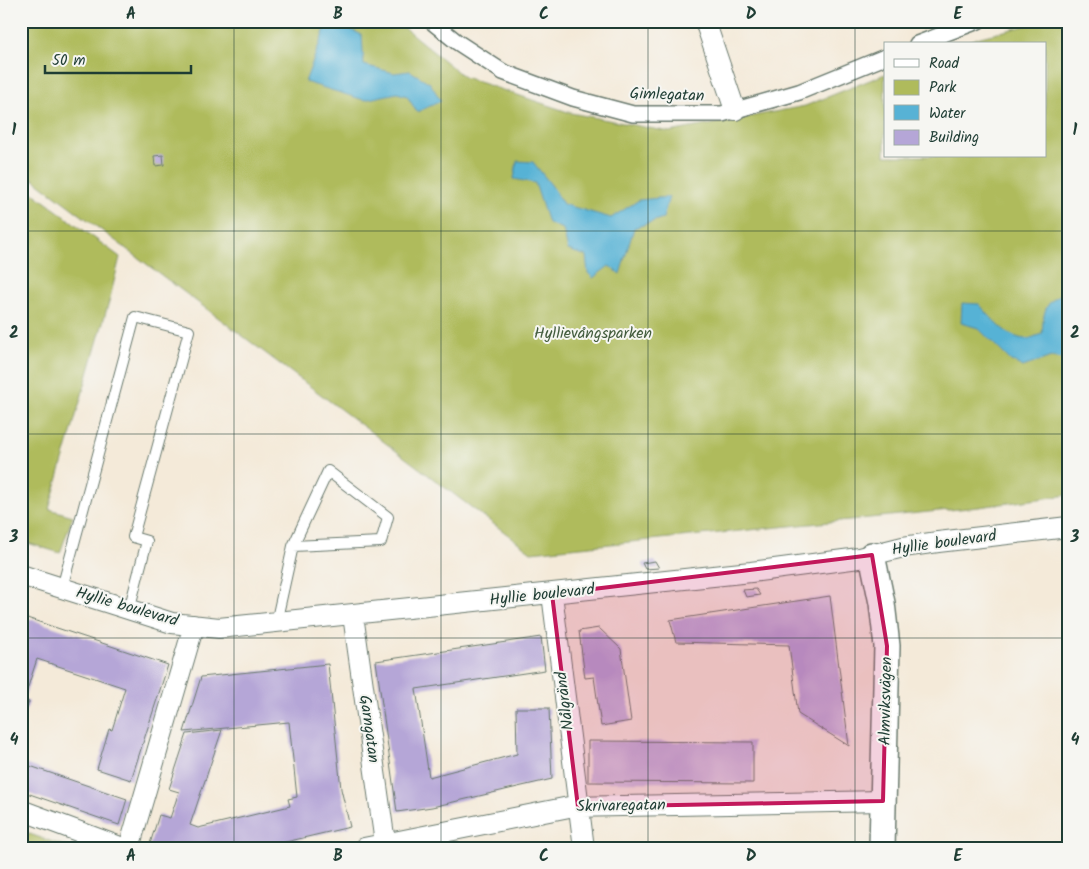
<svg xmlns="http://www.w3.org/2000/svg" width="1089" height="869" viewBox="0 0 1089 869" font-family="Kalam,sans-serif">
	<rect width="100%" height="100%" fill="#f6f6f2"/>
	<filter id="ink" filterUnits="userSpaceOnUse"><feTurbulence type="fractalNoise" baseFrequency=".02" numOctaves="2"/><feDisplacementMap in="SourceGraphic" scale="10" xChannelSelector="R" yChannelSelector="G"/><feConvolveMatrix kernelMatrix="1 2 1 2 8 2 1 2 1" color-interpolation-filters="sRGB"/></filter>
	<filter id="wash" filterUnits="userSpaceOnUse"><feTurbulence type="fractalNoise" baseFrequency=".0096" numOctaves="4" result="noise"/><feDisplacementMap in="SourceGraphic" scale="20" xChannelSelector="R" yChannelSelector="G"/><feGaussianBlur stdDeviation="1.12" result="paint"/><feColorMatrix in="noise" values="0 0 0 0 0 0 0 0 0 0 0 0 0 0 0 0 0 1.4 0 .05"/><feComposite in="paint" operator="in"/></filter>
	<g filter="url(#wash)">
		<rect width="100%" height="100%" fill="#f4ead9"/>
		<path fill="#afbb5c" stroke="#677c48" d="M21 21H396L464 77 571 113 670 132 805 106 885 74V156H1045V44H963L977 38 1044 21H1068V495L979 507 531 552 21 170Z
			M21 184 120 257 110 298 49 509 73 516 60 553 21 541Z
			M21 831 70 848H21Z"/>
		<path fill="#57b2d5" stroke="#3b7884" d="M328 21H334L362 35 364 65 394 73 410 71 430 83 441 101 417 112 407 96 397 93 364 100 305 82Z
			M517 161 533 162 552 186 563 204 611 218 639 200 669 197 663 218 634 228 620 274 609 266 593 278 588 273 586 256 568 250 563 229 548 223 535 183 514 179Z
			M1068 290V360L1051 357 1023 367 1011 361 978 328 961 323 962 303 979 304C991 317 1006 338 1026 339 1031 339 1037 335 1042 334 1044 308 1044 303 1068 290Z"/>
		<g id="blocks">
			<path fill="#b5a6d7" d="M163 155 164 165 155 166 154 156Z
				M655 561 659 568 645 569 642 563Z
				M756 589 760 595 746 597 743 590Z
				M830 596 849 746 798 714 789 645 676 642 670 620Z
				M21 616 168 665 131 780 97 769 109 729 112 730 125 688 37 659 24 699 29 702 21 723Z
				M599 628 621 649 631 721 601 726 594 677 585 678 579 631Z
				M541 637 545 670 416 689 429 777 517 754 516 708H549L552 779 432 807 397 812 376 661Z
				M328 664 341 789 350 827 260 848 149 847 159 815 170 818 179 792 169 789 187 734 222 730 190 825 198 828 290 806 288 799 297 797 289 722 184 732 201 677Z
				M588 741 753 742V783L588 782Z
				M21 763 127 799 119 825 21 791Z"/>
		</g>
	</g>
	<g filter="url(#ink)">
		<use href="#blocks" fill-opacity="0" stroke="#6a7a6e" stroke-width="1"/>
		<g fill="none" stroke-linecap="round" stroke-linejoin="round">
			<g stroke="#6a7a6e" stroke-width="12">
				<path id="service" d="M62 588 135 317 189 331 133 537 147 541 129 610
					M276 623 293 546 381 542 388 517 328 471 293 546"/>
			</g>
			<g stroke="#6a7a6e" stroke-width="18">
				<path id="pedestrian" d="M431 21 457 42 503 72 573 98 633 114H722L799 92 885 57
					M917 44 978 21"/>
			</g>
			<g stroke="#6a7a6e" stroke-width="22">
				<path id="minor" d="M705 21 735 110
					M21 575 172 623 219 628 751 572 859 558 903 547 938 542 1068 527
					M552 594 584 848
					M353 615 385 843
					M21 810 123 848
					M129 848 194 625
					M364 848 569 807 883 801"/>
			</g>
			<g stroke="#6a7a6e" stroke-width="28">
				<path id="tertiary" d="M872 555 882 603 887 646 882 848"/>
			</g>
			<use href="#service" stroke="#fff" stroke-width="10"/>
			<use href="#pedestrian" stroke="#fff" stroke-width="15"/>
			<use href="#minor" stroke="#fff" stroke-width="20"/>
			<use href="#tertiary" stroke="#fff" stroke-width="25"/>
		</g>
	</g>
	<path fill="#c2185b" fill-opacity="0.2" stroke="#c2185b" stroke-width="4" stroke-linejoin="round" d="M872 555 887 646 883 801 578 807 552 594Z"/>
	<path fill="none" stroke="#1f3d34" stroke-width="1" stroke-opacity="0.55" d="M234 21V848M441 21V848M648 21V848M855 21V848M21 231H1068M21 434H1068M21 638H1068"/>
	<g text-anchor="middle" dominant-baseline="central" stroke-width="4" stroke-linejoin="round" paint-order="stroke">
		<g font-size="16" fill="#1f3d34" stroke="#f6f6f2">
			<text transform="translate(667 95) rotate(2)">Gimlegatan</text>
			<text transform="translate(944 543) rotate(-8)">Hyllie boulevard</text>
			<text transform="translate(542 595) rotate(-6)">Hyllie boulevard</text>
			<text transform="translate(127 607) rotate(16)">Hyllie boulevard</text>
			<text transform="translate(565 701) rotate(-97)">Nålgränd</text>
			<text transform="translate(886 701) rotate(-89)">Almviksvägen</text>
			<text transform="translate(369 729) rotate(82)">Garngatan</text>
			<text transform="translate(621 806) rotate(-1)">Skrivaregatan</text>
		</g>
		<g font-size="16" fill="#435c3e" stroke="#f6f6f2">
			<text x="593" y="333">Hyllievångsparken</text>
		</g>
	</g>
	<rect width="1089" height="869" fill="none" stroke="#f6f6f2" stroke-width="55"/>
	<rect x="884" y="42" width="162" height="115" fill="#f6f6f2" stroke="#a0aca6"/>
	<rect x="894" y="59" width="25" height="8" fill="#ffffff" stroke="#a0aca6"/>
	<text x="929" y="68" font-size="15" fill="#1f3d34">Road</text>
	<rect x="894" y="80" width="25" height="15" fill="#afbb5c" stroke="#a0aca6"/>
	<text x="929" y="92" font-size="15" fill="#1f3d34">Park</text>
	<rect x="894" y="105" width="25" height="15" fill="#57b2d5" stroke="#a0aca6"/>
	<text x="929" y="118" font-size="15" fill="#1f3d34">Water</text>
	<rect x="894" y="130" width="25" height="15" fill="#b5a6d7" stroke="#a0aca6"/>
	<text x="929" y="142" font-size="15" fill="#1f3d34">Building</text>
	<path d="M45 65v8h146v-8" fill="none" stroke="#1f3d34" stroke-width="2.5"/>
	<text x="52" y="65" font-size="15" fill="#1f3d34" stroke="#f6f6f2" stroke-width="4" paint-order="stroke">50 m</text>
	<rect x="28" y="28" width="1034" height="814" fill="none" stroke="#1f3d34" stroke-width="2"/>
	<g font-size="16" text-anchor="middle" font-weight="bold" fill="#1f3d34">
		<text x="131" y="19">A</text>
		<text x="338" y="19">B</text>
		<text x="544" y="19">C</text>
		<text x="751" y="19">D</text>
		<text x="958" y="19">E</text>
		<text x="14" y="135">1</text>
		<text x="1075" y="135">1</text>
		<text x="14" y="338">2</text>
		<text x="1075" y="338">2</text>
		<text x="14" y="542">3</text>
		<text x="1075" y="542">3</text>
		<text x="14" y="745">4</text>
		<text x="1075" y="745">4</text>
		<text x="131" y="861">A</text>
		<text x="338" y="861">B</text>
		<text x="544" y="861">C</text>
		<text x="751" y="861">D</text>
		<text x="958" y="861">E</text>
	</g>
</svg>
